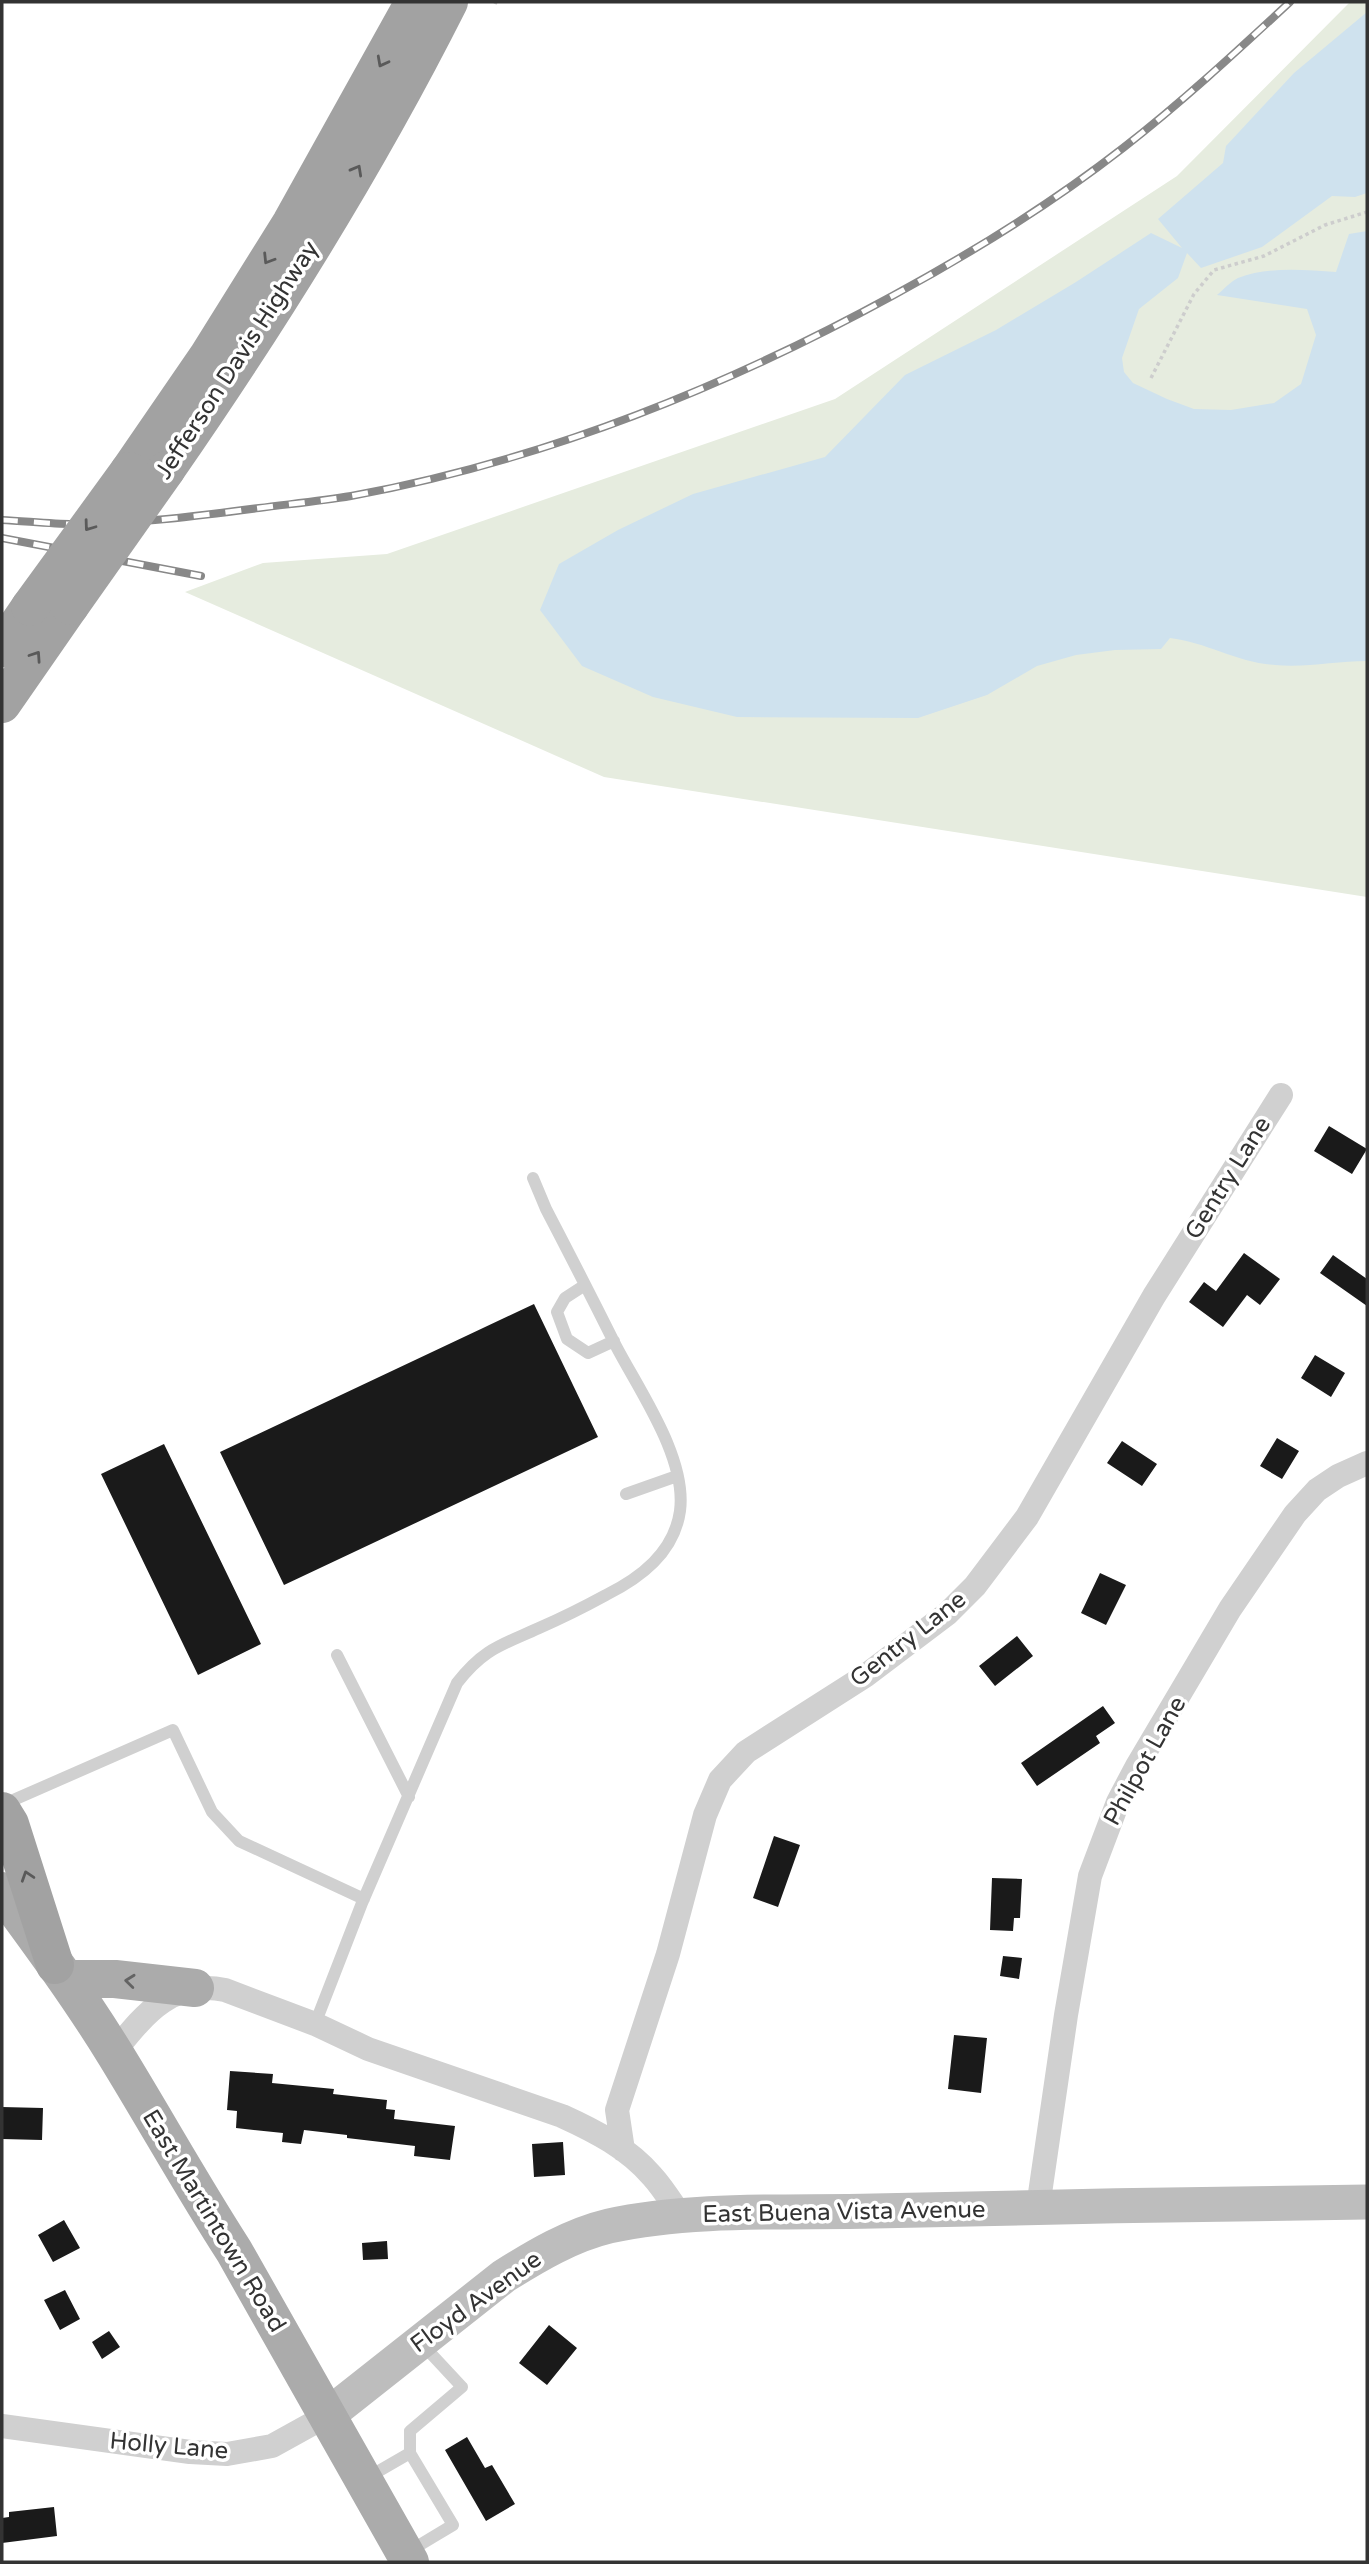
<svg xmlns="http://www.w3.org/2000/svg" width="1369" height="2564" viewBox="0 0 1369 2564" font-family="'Varela Round',sans-serif">
	<rect width="100%" height="100%" fill="#fff"/>
	<path fill="#e6ecdf" d="M1350 2H1367V897L604 777 185 592 263 563 387 554 835 399 1177 176Z"/>
	<path fill="#cfe2ee" d="M1367 12V193L1355 197 1332 196 1262 247 1201 268 1187 253 1178 278 1139 309 1122 358 1124 372 1133 383 1167 399 1194 409 1231 410 1274 403 1301 384 1316 335 1307 309 1217 295C1223 290 1231 281 1238 278 1267 266 1306 270 1336 272L1349 234 1367 231V661C1337 661 1305 668 1275 665 1238 663 1206 642 1170 638L1161 649 1115 650 1076 655 1037 666 987 695 918 718 737 717 653 697 582 666 540 610 559 564 618 530 693 494 825 457 905 375 996 330 1076 282 1151 233 1182 248 1158 219 1223 163 1226 146 1294 73Z"/>
	<path fill="#1a1a1a" d="M1329 1126 1367 1149 1352 1174 1314 1151Z
		M1244 1253 1280 1279 1260 1305 1247 1295 1223 1327 1189 1302 1204 1282 1216 1291Z
		M1333 1255 1367 1279V1306L1320 1273Z
		M534 1304 598 1437 284 1585 220 1452Z
		M1315 1355 1345 1373 1331 1397 1301 1378Z
		M1277 1438 1299 1451 1282 1479 1260 1466Z
		M1122 1441 1157 1464 1142 1486 1107 1463Z
		M164 1444 261 1644 198 1675 101 1474Z
		M1100 1573 1126 1585 1106 1625 1081 1613Z
		M1017 1636 1033 1656 995 1686 979 1666Z
		M1103 1706 1115 1723 1096 1736 1100 1743 1037 1786 1021 1763Z
		M774 1836 800 1845 778 1907 753 1898Z
		M992 1878 1022 1879 1020 1918H1014L1013 1931 990 1930Z
		M1003 1956 1022 1958 1019 1979 1000 1976Z
		M954 2035 987 2038 981 2093 948 2089Z
		M230 2071 273 2074 272 2083 334 2089 333 2094 387 2100 386 2109 395 2110 394 2119 455 2126 450 2160 414 2156 415 2146 347 2138V2135L304 2130 301 2144 282 2142 283 2133 236 2128 237 2111 227 2110Z
		M2 2107 43 2108 42 2140 2 2139Z
		M563 2142 565 2175 534 2177 532 2144Z
		M64 2220 80 2248 53 2262 38 2235Z
		M387 2241 388 2259 363 2260 362 2243Z
		M65 2290 80 2319 60 2330 44 2300Z
		M549 2325 577 2348 547 2385 519 2363Z
		M109 2331 120 2347 102 2359 92 2342Z
		M467 2437 485 2468 492 2465 515 2504 486 2521 445 2450Z
		M54 2507 57 2536 2 2543V2518L9 2517V2512Z"/>
	<g fill="none" stroke-linecap="round" stroke-linejoin="round">
		<path stroke="#cdcdcd" stroke-width="3.5" stroke-dasharray="3.5 3.5" stroke-linecap="butt" d="M495 4 496 2
			M1151 378 1194 294 1214 270 1264 256 1325 225 1367 212"/>
		<path stroke="#d0d0d0" stroke-width="12" d="M585 1285 565 1298 557 1312 567 1339 588 1353 614 1341
			M626 1494 677 1476
			M337 1655 409 1797
			M2 1805 173 1730 212 1812 239 1841 364 1899
			M315 2024 362 1903 457 1683C484 1648 502 1645 539 1628 562 1618 584 1607 606 1595 640 1578 674 1553 680 1511 687 1458 640 1392 616 1346 593 1300 570 1255 546 1209L533 1178
			M410 2453V2431L462 2387 422 2344
			M365 2479 410 2453 453 2525 408 2552"/>
		<path stroke="#d0d0d0" stroke-width="24" d="M114 2052C144 2015 171 1979 225 1990L315 2024 368 2049 562 2116C595 2131 628 2148 652 2176 663 2188 672 2203 681 2216
			M623 2150 617 2110 668 1954 705 1815 720 1780 746 1752 865 1676 947 1614 975 1586 1027 1517 1154 1296 1281 1095
			M1038 2207 1066 2015 1090 1876 1118 1802 1137 1766 1230 1609 1295 1514 1317 1490 1338 1476 1367 1463
			M2 2426 190 2452 227 2454 272 2446 328 2415"/>
		<path stroke="#bdbdbd" stroke-width="35" d="M328 2415 504 2276C536 2256 571 2235 609 2226 691 2208 789 2213 874 2211 1038 2207 1203 2204 1367 2202"/>
		<path stroke="#ababab" stroke-width="38" d="M2 1891C41 1944 80 1997 115 2054 155 2119 192 2186 234 2251L410 2562
			M66 1979H115L195 1988"/>
		<path stroke="#a2a2a2" stroke-width="38" d="M166 470C270 320 367 165 449 2
			M129 471 208 356 291 223 414 2
			M2 648 30 607
			M2 704 70 606
			M2 1811 10 1824 55 1965"/>
		<g stroke="#888" stroke-width="8">
			<path id="rail" d="M2 520C25 521 50 524 73 524 135 524 198 516 259 508 290 504 321 501 351 496 542 461 724 388 894 295 973 252 1051 204 1123 148 1181 103 1236 52 1290 2
				M2 538 201 576"/>
		</g>
		<use href="#rail" stroke="#fff" stroke-width="5" stroke-dasharray="16" stroke-linecap="butt"/>
		<path stroke="#a2a2a2" stroke-width="38" d="M70 606 166 470
			M30 607 129 471"/>
	</g>
	<defs><path id="oneway-chevron" d="M-2-3.5L2.5 0L-2 3.5" fill="none" stroke-width="1.6" stroke-linecap="round" stroke-linejoin="round" transform="scale(1.75)"/></defs>
	<g stroke="#5a5a5a">
		<use href="#oneway-chevron" transform="translate(382 62) rotate(118)"/>
		<use href="#oneway-chevron" transform="translate(357 170) rotate(-61)"/>
		<use href="#oneway-chevron" transform="translate(268 259) rotate(122)"/>
		<use href="#oneway-chevron" transform="translate(89 526) rotate(126)"/>
		<use href="#oneway-chevron" transform="translate(36 656) rotate(-56)"/>
		<use href="#oneway-chevron" transform="translate(27 1876) rotate(-108)"/>
	</g>
	<use stroke="#636363" href="#oneway-chevron" transform="translate(130 1981) rotate(-174)"/>
	<g text-anchor="middle" dominant-baseline="central" stroke-width="7" stroke-linejoin="round" paint-order="stroke">
		<g font-size="24" fill="#333" stroke="#fff">
			<text transform="translate(237 360) rotate(-57)">Jefferson Davis Highway</text>
			<text transform="translate(1228 1178) rotate(-58)">Gentry Lane</text>
			<text transform="translate(908 1639) rotate(-38)">Gentry Lane</text>
			<text transform="translate(1145 1761) rotate(-61)">Philpot Lane</text>
			<text transform="translate(844 2212) rotate(-1)">East Buena Vista Avenue</text>
			<text transform="translate(214 2221) rotate(59)">East Martintown Road</text>
			<text transform="translate(476 2302) rotate(-36)">Floyd Avenue</text>
			<text transform="translate(169 2446) rotate(5)">Holly Lane</text>
		</g>
	</g>
	<rect width="1369" height="2564" fill="none" stroke="#333333" stroke-width="7"/>
</svg>
